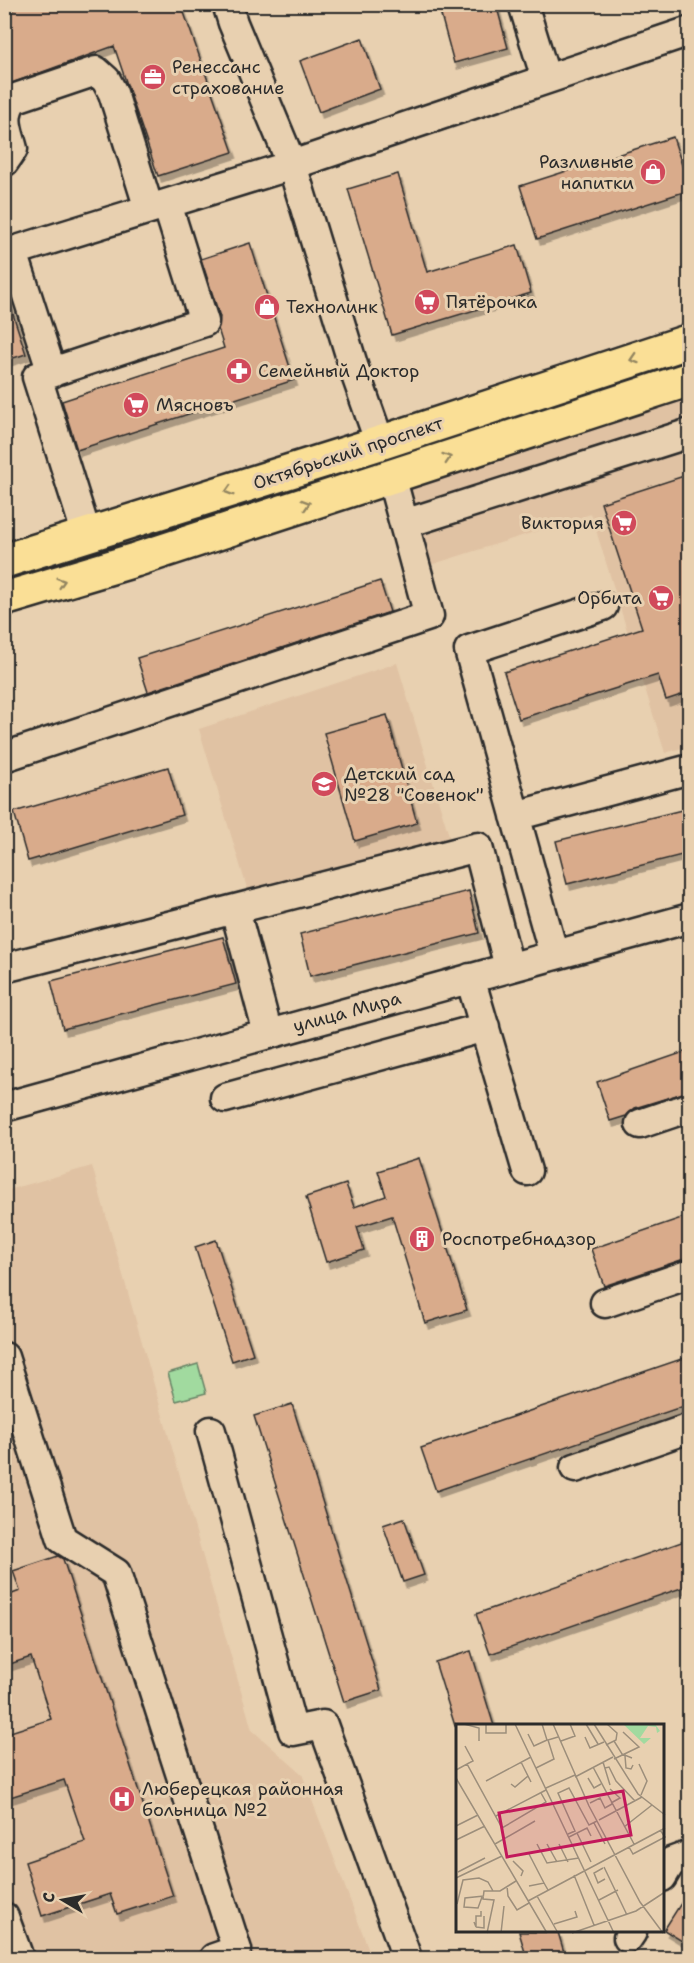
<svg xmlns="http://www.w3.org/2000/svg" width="694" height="1963" viewBox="0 0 694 1963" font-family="'Shantell Sans',sans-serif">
	<defs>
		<filter id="shadow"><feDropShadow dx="3.5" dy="6" stdDeviation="0" flood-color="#0004"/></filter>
	</defs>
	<rect width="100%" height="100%" fill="#e8d0b0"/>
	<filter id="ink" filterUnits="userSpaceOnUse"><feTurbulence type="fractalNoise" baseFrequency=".0167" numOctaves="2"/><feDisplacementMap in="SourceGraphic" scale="12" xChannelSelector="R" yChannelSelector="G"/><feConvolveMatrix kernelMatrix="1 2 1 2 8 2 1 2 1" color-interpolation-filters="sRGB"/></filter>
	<g filter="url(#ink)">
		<path fill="#e0c2a3" d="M689 398V746L665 753 591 514 424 567 400 489Z
			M397 663 450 839 250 898 199 729Z
			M92 1166 252 1730 302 1774 372 1958H5V1191Z"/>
		<path fill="#a1da9f" stroke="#668265" stroke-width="1.5" d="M198 1364 206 1393 176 1401 168 1373Z"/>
		<path fill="#d9ab8b" stroke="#2b2b2b" stroke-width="1.5" filter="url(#shadow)" d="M26 4H181L233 152 158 176 114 46 4 86V13Z
			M438 4H496L508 48 454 63Z
			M362 38 380 89 319 112 300 61Z
			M673 137 690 190 537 239 520 186Z
			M398 174 427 272 517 245 531 293 392 335 348 189Z
			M250 243 294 380 77 450 62 401 224 348 218 329 220 317 201 259Z
			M4 299H8L26 354 4 361Z
			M690 474V692L666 700 658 675 519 719 504 672 642 628 601 503Z
			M380 581 390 612 148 692 137 658Z
			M387 715 417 823 355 841 324 733Z
			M168 767 182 815 28 861 14 812Z
			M690 808V853L567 884 556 841Z
			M469 891 479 933 310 976 300 934Z
			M223 937 236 984 63 1029 51 981Z
			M690 1050V1091L635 1108 626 1116 610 1121 597 1082Z
			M419 1158 467 1310 425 1323 392 1216 357 1227 364 1250 326 1262 306 1197 346 1184 354 1207 386 1196 378 1171Z
			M690 1215V1257L604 1286 591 1249Z
			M216 1240 253 1354 232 1361 195 1247Z
			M690 1356V1404L436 1491 421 1448Z
			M292 1404 381 1690 344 1702 254 1416Z
			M404 1518 424 1575 403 1582 383 1525Z
			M690 1539V1585L490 1654 476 1614Z
			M58 1556 63 1559 173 1896 117 1914 110 1894 42 1916 25 1862 85 1842 64 1780 4 1799V1734L51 1719 31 1657 4 1666V1597L20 1591 13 1571Z
			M471 1651 494 1726H455L435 1662Z
			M690 1889V1946L664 1930Z
			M519 1932H558L566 1959H527Z"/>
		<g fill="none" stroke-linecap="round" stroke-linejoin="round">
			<g stroke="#2b2b2b" stroke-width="33">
				<path id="minor" d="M227 4 233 23 292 165 357 378 376 432 383 442
					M523 4 546 79
					M4 162 13 149C8 130 1 117 13 99L96 71 106 80 113 93 149 209
					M13 252 52 373
					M4 254 292 165 690 31
					M404 524 690 433
					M90 535 83 523 37 377 204 322 167 204
					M4 757 429 616 391 476
					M515 816 690 769
					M235 910 268 1034
					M554 955 469 650 603 606
					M4 968 478 847 509 967
					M470 978 527 1171
					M225 1098 485 1027
					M4 1107 690 918
					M640 1124 690 1107
					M605 1303 690 1274
					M4 1357 62 1539 116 1573 237 1950 214 1958
					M211 1431 293 1731 323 1725 407 1958
					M575 1468 690 1428
					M662 1877 671 1862 690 1855
					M4 1917 19 1958
					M628 1938 632 1932"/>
			</g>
			<g stroke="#2b2b2b" stroke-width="38">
				<path id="major" d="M4 561 383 442 690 341
					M4 599 135 560 690 379"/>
			</g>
			<use href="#minor" stroke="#e8d0b0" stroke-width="28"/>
			<use href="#major" stroke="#fadf96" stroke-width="33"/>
		</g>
		<defs><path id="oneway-chevron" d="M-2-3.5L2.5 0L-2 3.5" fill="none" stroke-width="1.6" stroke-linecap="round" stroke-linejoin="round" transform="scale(1.5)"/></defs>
		<g stroke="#928560">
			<use href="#oneway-chevron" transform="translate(634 359) rotate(162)"/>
			<use href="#oneway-chevron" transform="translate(447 458) rotate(-18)"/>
			<use href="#oneway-chevron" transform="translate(229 491) rotate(163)"/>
			<use href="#oneway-chevron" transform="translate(306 504) rotate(-18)"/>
			<use href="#oneway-chevron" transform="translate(61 582) rotate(-17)"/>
		</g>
	</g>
	<defs>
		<g id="office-disc" transform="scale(1.35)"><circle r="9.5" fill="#d1495b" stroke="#e8d0b0"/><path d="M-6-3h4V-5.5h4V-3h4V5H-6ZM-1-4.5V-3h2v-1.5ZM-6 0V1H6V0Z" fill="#fff"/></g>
		<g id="shop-disc" transform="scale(1.35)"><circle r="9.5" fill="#d1495b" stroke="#e8d0b0"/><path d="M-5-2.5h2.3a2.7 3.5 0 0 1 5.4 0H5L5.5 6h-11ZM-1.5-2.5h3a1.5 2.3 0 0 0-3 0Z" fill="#fff"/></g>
		<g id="supermarket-disc" transform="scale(1.35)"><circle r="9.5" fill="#d1495b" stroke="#e8d0b0"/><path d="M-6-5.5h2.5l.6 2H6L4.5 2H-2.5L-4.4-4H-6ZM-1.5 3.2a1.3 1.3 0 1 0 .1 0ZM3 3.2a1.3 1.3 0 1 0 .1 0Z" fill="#fff"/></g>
		<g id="pharmacy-disc" transform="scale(1.35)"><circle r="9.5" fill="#d1495b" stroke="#e8d0b0"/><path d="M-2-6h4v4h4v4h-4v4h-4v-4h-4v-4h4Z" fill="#fff"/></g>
		<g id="school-disc" transform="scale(1.35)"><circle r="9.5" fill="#d1495b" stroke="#e8d0b0"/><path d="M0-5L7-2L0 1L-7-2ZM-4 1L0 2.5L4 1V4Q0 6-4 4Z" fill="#fff"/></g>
		<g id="building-disc" transform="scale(1.35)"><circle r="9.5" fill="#d1495b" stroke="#e8d0b0"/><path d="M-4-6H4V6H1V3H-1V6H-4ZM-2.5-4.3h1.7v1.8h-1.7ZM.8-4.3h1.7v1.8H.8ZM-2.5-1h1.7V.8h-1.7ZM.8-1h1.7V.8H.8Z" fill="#fff"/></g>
		<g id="hospital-disc" transform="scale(1.35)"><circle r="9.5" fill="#d1495b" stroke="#e8d0b0"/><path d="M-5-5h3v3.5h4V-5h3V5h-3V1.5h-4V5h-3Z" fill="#fff"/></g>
	</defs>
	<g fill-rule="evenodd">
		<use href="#office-disc" x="153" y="77"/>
		<use href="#shop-disc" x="653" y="172"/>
		<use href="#supermarket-disc" x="427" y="302"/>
		<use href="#shop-disc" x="267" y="307"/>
		<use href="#pharmacy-disc" x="239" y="371"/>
		<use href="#supermarket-disc" x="136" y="405"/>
		<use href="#supermarket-disc" x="624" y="523"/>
		<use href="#supermarket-disc" x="661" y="598"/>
		<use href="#school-disc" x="324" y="784"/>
		<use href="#building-disc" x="422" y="1239"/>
		<use href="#hospital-disc" x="122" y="1799"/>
	</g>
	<g text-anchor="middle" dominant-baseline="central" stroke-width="6" stroke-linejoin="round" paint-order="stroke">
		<g font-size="18" fill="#2b2b2b" stroke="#e8d0b0" text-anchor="start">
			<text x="172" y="67">Ренессанс<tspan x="172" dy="21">страхование</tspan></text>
			<text x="634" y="162" text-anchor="end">Разливные<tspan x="634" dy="21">напитки</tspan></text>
			<text x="446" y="302">Пятёрочка</text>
			<text x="286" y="307">Технолинк</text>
			<text x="258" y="371">Семейный Доктор</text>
			<text x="156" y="405">Мясновъ</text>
			<text x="604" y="523" text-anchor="end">Виктория</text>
			<text x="642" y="598" text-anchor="end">Орбита</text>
			<text x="344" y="774">Детский сад<tspan x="344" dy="21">№28 "Совенок"</tspan></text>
			<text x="442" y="1239">Роспотребнадзор</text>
			<text x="142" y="1789">Люберецкая районная<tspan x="142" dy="21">больница №2</tspan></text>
		</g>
		<g font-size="18" fill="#2b2b2b" stroke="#e8d0b0">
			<text transform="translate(348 453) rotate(-18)">Октябрьский проспект</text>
			<text transform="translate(347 1012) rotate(-15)">улица Мира</text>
		</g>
	</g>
	<g transform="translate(456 1724)">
		<rect width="208" height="208" fill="#e8d0b0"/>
		<path d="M167 0H199L204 7 201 9 200 3 192 2 184 14H195L188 20Z" fill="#a1da9f"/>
		<path fill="none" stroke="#9c8e7b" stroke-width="1.5" d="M8 0 23 4V17M30 0V9H50V0M59 0 158 209M97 0 133 82 184 178 207 209M130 0 142 20M138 0 182 70 209 91M72 10 78 22 91 16 86 0M129 13 134 24 148 18M105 17 119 12 114 0M158 17 166 30 176 34M150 21 160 16 161 9 151 0M9 22 17 37 11 40M169 32 170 44 175 45 177 41M158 35 183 23 167 8M65 38 75 58M147 38 154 61M183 40 191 57 185 71M137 43 178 120M80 44 98 35 92 16 102 13M149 44 153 43 160 57 179 77M0 46 11 40 46 104 90 78 85 69M119 53 157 33M0 54 91 209M132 54 138 64 145 60M30 57 75 33M55 60 59 63 72 52M90 64 119 51M154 65 164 74 155 79M134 79 144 74 149 84 156 80M40 92 90 66M143 96 186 73M138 99 149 120M0 102 22 91M168 103 196 81M121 109 135 138M112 110 119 107 102 69 113 64 133 101 141 97M113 113 131 104 135 112M0 116 29 102M39 120 79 97M81 120 91 139 123 134M91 120 101 138M103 120 112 138M173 123 177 130 192 122 209 113 204 106M73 130 88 159M57 137 67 147 65 152M148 143 171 191M147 144 138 149 142 159 149 155M2 148 29 134M118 151 138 201M0 154 46 132M51 162 52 172 61 186 73 179M73 162 88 159 92 166M81 172 102 209M26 173 22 184 8 183 9 174 28 172M143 176 162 166M72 177 209 104M1 180 7 156 23 154 32 158 37 167M18 198 20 203V192H25V187M98 200 121 193 119 187M20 203 28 204V192M31 209 38 176 27 175 28 167H44L60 157M45 209 48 182M116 209 180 187 209 168"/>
		<path fill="#c2185b" fill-opacity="0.15" stroke="#c2185b" stroke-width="3" d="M167 67 175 111 51 133 43 89Z"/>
		<rect width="208" height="208" fill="none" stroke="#2b2b2b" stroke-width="3"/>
	</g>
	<rect width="694" height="1963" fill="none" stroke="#e8d0b0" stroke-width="24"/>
	<rect x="12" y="12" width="670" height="1939" fill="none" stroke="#2b2b2b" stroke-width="2" filter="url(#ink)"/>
	<g transform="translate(63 1900) rotate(280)" stroke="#e8d0b0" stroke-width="4.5" paint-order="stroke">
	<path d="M0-4.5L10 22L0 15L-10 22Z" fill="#2b2b2b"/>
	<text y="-9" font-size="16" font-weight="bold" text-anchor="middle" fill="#2b2b2b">С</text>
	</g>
</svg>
